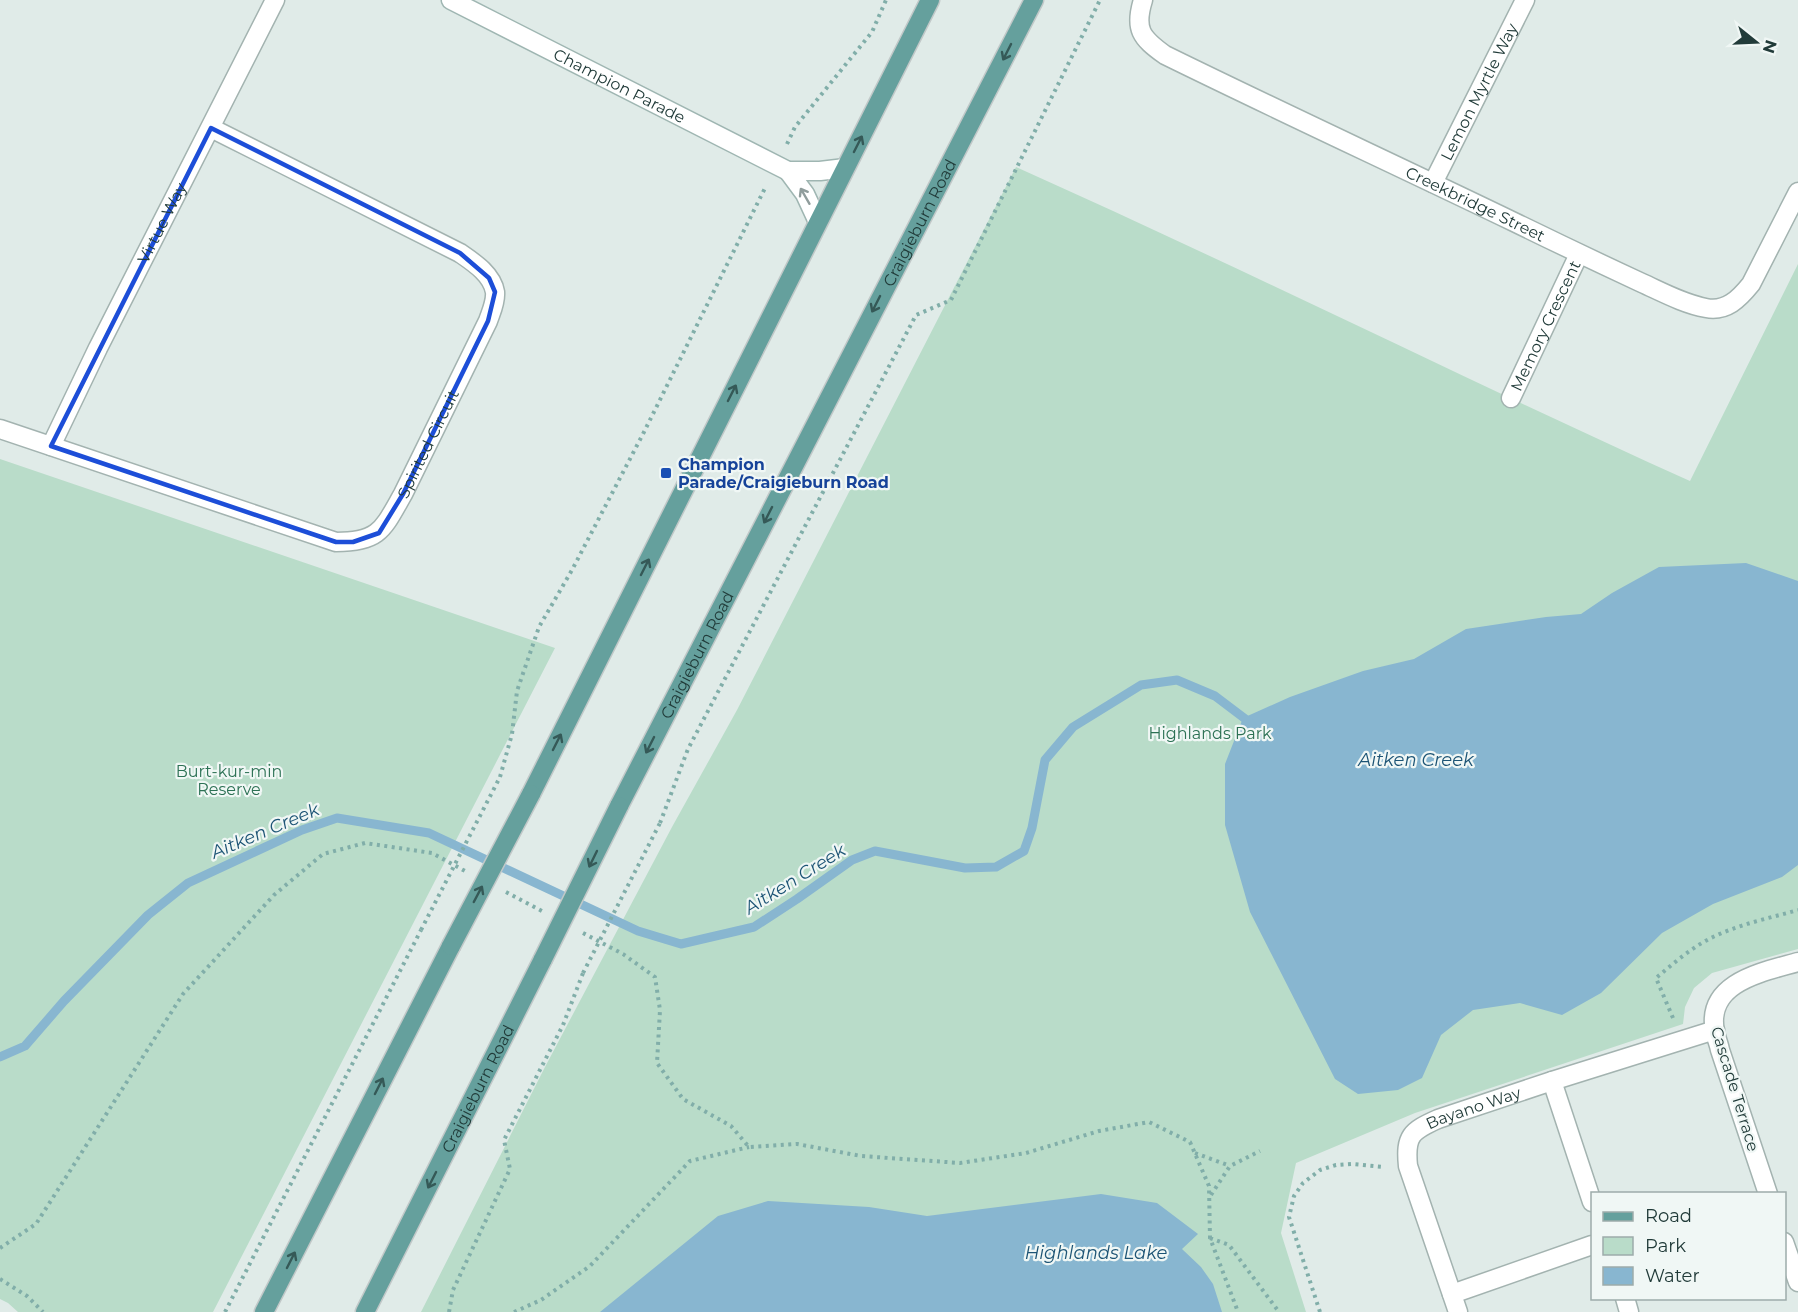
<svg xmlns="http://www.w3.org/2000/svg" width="1798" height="1312" viewBox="0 0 1798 1312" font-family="Montserrat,sans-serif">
	<rect width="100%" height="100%" fill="#e0ebe8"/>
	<path fill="#b9dcc9" d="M1016 167C1242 268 1464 379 1690 481L1798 264V949L1712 973 1694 988 1685 1007 1683 1024 1415 1113 1296 1163 1281 1233 1306 1312H421L545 1067 672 827 737 710Z
		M0 459 555 648 213 1312H18L8 1303 0 1299Z"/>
	<path fill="#88b6d0" d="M1746 563 1798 581V865L1782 877 1713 904 1662 933 1601 993 1562 1015 1520 1003 1473 1010 1441 1035 1422 1078 1398 1090 1358 1094 1335 1079 1250 912 1225 825V764L1243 718 1290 697 1363 671 1414 659 1466 629 1546 617 1581 614 1612 593 1659 567Z
		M1101 1194 1157 1203 1198 1234 1182 1249 1201 1267 1213 1284 1222 1312H600L718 1216 768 1201 869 1207 927 1216Z"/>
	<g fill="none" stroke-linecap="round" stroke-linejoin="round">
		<path stroke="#88b6d0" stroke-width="9" d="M0 1057 25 1046 64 1001 148 915 188 883 302 830 337 818 429 833 638 931 681 944 754 927 797 899 852 860 875 851 965 868 996 867 1024 851 1032 828 1045 760 1073 727 1141 685 1177 680 1215 696 1252 724"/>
		<g stroke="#a3b3b0" stroke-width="21">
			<g id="street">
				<path id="s1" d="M1143 0C1134 29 1141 38 1165 55 1281 112 1398 166 1514 222 1557 243 1599 263 1642 283 1662 292 1684 304 1706 308 1726 312 1739 299 1751 284L1798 192"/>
				<path id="s2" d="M1433 183 1525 0"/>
				<path id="s3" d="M1511 398 1579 254"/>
				<path id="s4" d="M0 429 336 542C380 542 383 529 403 494L488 321C491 312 496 302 495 292 492 274 473 262 460 253L211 128"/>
				<path id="s5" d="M51 446 98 348 275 0"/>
				<path d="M1552 1081 1592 1202"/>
				<path d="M1768 1194 1720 1050C1719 1044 1716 1038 1715 1032 1705 982 1763 972 1798 962"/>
				<path d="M1784 1242 1798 1282"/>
				<path d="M1452 1294 1592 1245"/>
				<path d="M1625 1298 1629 1312"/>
				<path id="s6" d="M1458 1312 1408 1166C1405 1136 1411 1131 1438 1119L1552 1081 1715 1030"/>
			</g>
		</g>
		<g stroke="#9fb6b2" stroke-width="21">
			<g id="secondary">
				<path id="s7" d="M451 0 788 171H820L845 168"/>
				<path d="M788 171 805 194 818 222"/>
			</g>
		</g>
		<g stroke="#c1c8c8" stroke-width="21">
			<g id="primary">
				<path d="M531 794 930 0"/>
				<path id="s8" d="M619 806 1034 0"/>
				<path d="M264 1312 451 946"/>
				<path id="s9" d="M365 1312 543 959"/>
			</g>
		</g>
		<path stroke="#81aea9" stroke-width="4" stroke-dasharray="3 4.5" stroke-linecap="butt" d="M787 144 795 127 872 32 886 0
			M500 777 512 734 517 691 539 627 572 570 644 432 766 186
			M660 823 688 749 916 315 951 300 1100 0
			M506 892 542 911
			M583 933 623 954 655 977 660 1010 657 1063 683 1099 731 1126 749 1147 797 1144 861 1156 960 1163 1026 1153 1099 1131 1149 1122 1190 1142 1209 1186 1210 1238 1238 1312
			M1673 1018 1656 978C1674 963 1692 947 1713 937 1740 924 1770 918 1798 910
			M1195 1153 1230 1166
			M1211 1195 1230 1166 1260 1151
			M1210 1238 1229 1245 1279 1312
			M0 1248 36 1224 183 994 274 895 323 854 365 843 432 853 465 871
			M0 1279 27 1296 43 1312
			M225 1312 421 930
			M449 1312 453 1290 510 1169 504 1140 563 1025 583 973
			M514 1312 541 1300 590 1266 690 1161 749 1147
			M1320 1312 1289 1217 1294 1196 1303 1183 1320 1170 1336 1165 1352 1164 1384 1167"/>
		<use href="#street" stroke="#fff" stroke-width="18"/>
		<use href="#secondary" stroke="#fff" stroke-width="18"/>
		<use href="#primary" stroke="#65a09d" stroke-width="18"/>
		<g stroke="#c1c8c8" stroke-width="21" stroke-linecap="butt">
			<path id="primary-bridge" d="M451 946 531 794
				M543 959 619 806"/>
		</g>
		<path stroke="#81aea9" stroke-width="4" stroke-dasharray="3 4.5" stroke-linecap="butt" d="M421 930 500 777
			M583 973 660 823"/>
		<use href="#primary-bridge" stroke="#65a09d" stroke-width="18"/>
	</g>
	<defs><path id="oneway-shaft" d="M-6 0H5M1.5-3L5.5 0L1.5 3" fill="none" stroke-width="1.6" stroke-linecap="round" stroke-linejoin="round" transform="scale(1.5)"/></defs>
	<g stroke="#355957">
		<use href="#oneway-shaft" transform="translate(1007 52) rotate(117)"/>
		<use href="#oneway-shaft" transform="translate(858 144) rotate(-63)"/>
		<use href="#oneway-shaft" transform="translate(876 304) rotate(117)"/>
		<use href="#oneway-shaft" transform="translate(732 393) rotate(-63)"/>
		<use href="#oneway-shaft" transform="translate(768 515) rotate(117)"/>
		<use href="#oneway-shaft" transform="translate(645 567) rotate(-63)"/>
		<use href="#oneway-shaft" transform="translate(557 742) rotate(-63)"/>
		<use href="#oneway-shaft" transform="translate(650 745) rotate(117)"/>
		<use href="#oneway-shaft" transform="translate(593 859) rotate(116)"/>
		<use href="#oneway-shaft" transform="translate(478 894) rotate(-62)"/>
		<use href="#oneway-shaft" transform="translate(379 1086) rotate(-63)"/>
		<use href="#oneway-shaft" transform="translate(432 1180) rotate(117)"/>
		<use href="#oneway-shaft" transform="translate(291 1260) rotate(-63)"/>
	</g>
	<use stroke="#909d9c" href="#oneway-shaft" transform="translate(805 196) rotate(-120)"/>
	<path fill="none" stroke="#1d4ed8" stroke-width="4.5" stroke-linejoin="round" d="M211 128 460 253 489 278 495 292 488 321 403 494 379 533 353 542H336L51 446Z"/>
	<rect fill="#1a4fb4" stroke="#f0f7f5" stroke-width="2" x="660" y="467" width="12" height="12" rx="3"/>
	<g text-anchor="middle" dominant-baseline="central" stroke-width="4.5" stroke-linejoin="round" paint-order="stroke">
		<g font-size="16" fill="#213b39" stroke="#f0f7f5">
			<text stroke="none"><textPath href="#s7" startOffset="189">Champion Parade</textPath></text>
			<text stroke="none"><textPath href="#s2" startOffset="102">Lemon Myrtle Way</textPath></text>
			<text stroke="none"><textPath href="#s1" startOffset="410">Creekbridge Street</textPath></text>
			<text stroke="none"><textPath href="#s8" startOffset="656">Craigieburn Road</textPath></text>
			<text stroke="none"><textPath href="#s5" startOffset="249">Virtue Way</textPath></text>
			<text stroke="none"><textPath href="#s3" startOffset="80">Memory Crescent</textPath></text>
			<text stroke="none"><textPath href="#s4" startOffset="500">Spirited Circuit</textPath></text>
			<text stroke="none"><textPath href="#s8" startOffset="170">Craigieburn Road</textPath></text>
			<text stroke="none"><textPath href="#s9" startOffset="250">Craigieburn Road</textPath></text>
			<text transform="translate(1735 1089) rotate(73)">Cascade Terrace</text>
			<text stroke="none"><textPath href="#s6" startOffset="254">Bayano Way</textPath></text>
		</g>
		<g font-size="16" font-weight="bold" fill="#164399" stroke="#f0f7f5" text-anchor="start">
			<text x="678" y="464">Champion<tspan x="678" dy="18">Parade/Craigieburn Road</tspan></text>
		</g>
		<g font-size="16" fill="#2c7154" stroke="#f0f7f5">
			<text x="1210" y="733">Highlands Park</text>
			<text x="229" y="771">Burt-kur-min<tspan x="229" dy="18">Reserve</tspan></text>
		</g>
		<g font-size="18" font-style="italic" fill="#1c5475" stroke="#f0f7f5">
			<text x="1416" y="760">Aitken Creek</text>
			<text transform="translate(265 831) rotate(-23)">Aitken Creek</text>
			<text transform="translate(795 879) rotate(-32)">Aitken Creek</text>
			<text x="1096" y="1253">Highlands Lake</text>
		</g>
	</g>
	<rect x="1591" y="1192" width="195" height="108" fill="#f0f7f5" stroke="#9dacaa" stroke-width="1.5"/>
	<rect x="1603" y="1212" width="30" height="9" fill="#65a09d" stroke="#9dacaa" stroke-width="1.5"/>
	<text x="1645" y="1222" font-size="18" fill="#213b39">Road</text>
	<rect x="1603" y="1237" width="30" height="18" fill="#b9dcc9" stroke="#9dacaa" stroke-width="1.5"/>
	<text x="1645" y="1252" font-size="18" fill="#213b39">Park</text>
	<rect x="1603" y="1267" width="30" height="18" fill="#88b6d0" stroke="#9dacaa" stroke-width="1.5"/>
	<text x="1645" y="1282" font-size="18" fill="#213b39">Water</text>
	<g transform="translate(1756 42) rotate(108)" stroke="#f0f7f5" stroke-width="4.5" paint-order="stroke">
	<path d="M0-4.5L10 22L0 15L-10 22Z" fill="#213b39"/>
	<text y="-9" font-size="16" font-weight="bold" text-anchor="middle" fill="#213b39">N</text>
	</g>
</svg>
